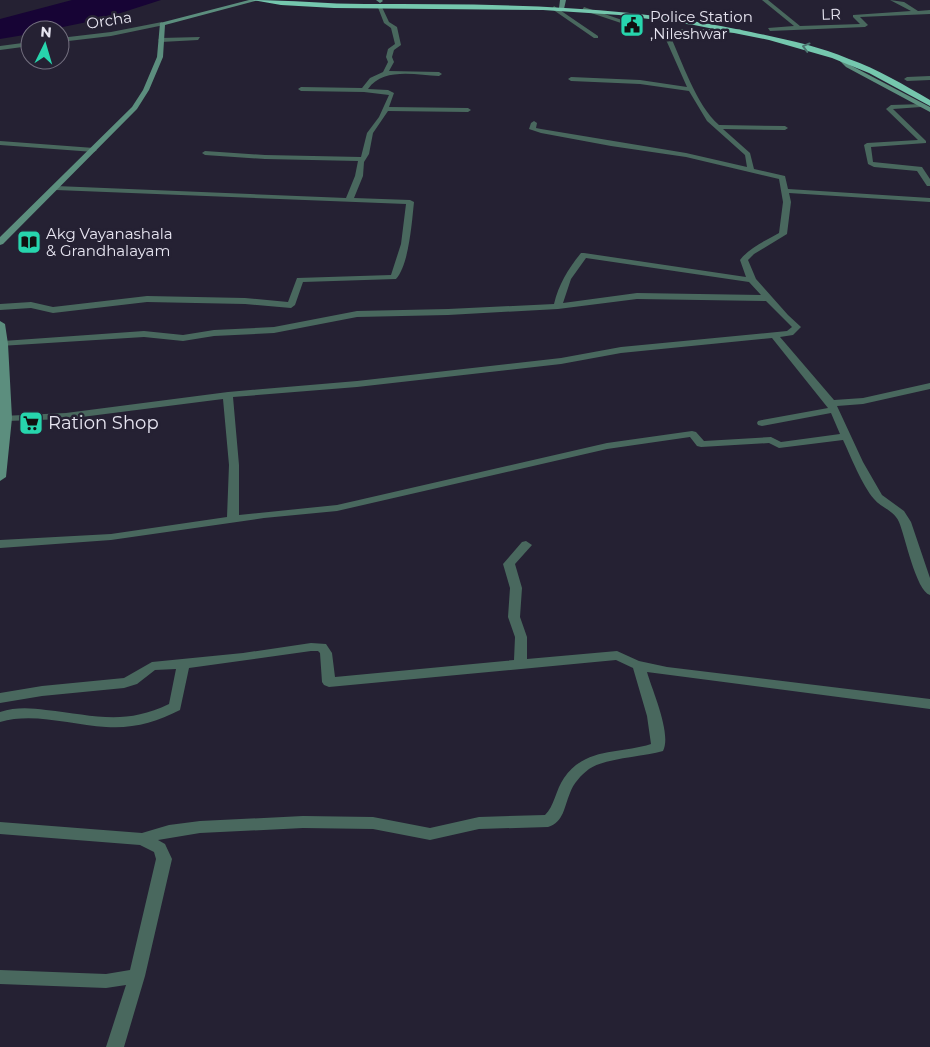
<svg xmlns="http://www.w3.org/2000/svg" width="930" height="1047" viewBox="0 0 930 1047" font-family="Montserrat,sans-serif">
	<rect width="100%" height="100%" fill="#252133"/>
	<path fill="#170435" d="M72 0H161L102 19 48 30H30V34L0 39V19Z"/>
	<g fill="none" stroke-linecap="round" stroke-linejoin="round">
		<path fill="#49685e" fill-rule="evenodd" d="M762 0H768L800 26 860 24 853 17V15L911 11 890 0 904 2 918 11 930 10V14L860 17 868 25 865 27 770 31 768 28 794 26Z
			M377 5H381L389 22 397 27 401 45 394 50 392 57 394 62 389 71 439 72 442 74 439 76C416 75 383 67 368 89L388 90 394 93 389 107 468 108 471 110 468 112 388 111 373 133 369 154 364 162 363 176 354 198 410 200 414 202C412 221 409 265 396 279L303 282 295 305 291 308 245 304 147 302 53 313 31 308 0 310V304L31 302 53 307 147 296 245 298 288 302 297 278 391 275 401 244 406 204 56 190 52 188 56 186 346 198 355 176 358 161 265 159 205 155 202 153 205 151 265 155 361 157 367 133 379 117 389 95 364 92 301 91 298 89 301 87 362 88 370 78 383 72 388 62 386 57 388 49 395 44 391 28 384 23Z
			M554 6 598 36V38H594L552 9Z
			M584 7 625 21 626 22 621 23 582 10Z
			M162 22 164 25 111 36 60 42V38L111 32Z
			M669 29H740L743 31 740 33H669C682 61 696 105 719 125L785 126 788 128 785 130 723 129 750 153 754 169 785 176 788 189 930 198V202L789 193 791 202 787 234 754 254 748 260 756 279 788 315 801 327 793 335 780 337 834 400 863 398 930 383V389L863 404 837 406 863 462 882 495 904 511 911 522 930 578V595C916 591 905 536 899 522 894 510 881 508 874 499 862 485 851 457 843 440L779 448 769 443 701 447 697 446 690 437 607 449 337 511 264 518 111 540 0 548V540L111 534 227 517 229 465 223 399 66 419 6 421 2 420 1 418 2 416 66 413 228 392 357 381 561 358 621 347 787 331 792 327 766 301 637 299 558 309 448 315 357 317 274 333 214 336 183 341 144 337 0 346V342L3 341 144 331 183 335 214 330 274 327 357 311 448 309 554 304C559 284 568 269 581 253H584L746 277 740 260C750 247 765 241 779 233L783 202 779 179 686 157 611 146 541 133 529 129 531 123 534 121 537 123 536 128 541 129 686 153 747 167 745 155 707 121 689 91 640 84 571 81 568 79 571 77 640 80 687 87 663 33ZM586 258 749 282 761 295 637 293 563 303 571 279ZM772 338 828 408 762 420 758 421 757 423 758 425 762 426 831 413 840 434 781 442 771 437 704 441 696 432 692 431 607 443 337 505 239 515V465L233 397 357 387 561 364 621 353Z
			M200 37 198 40 161 42 158 40 161 38Z
			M30 42V46L0 50V46Z
			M930 76V80L907 81 904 79 907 77Z
			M923 104V106L921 107 893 109 926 141V143L871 147 873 162 922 167 930 179V186H927L917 171 874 167 868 164 864 145 867 143 918 140 886 109 891 105Z
			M0 141 94 148 97 150 94 152 0 145Z
			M526 541 532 545 515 564 522 588 520 617 527 637V659L617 651 639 661 667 667 930 699V709L647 672C652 690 672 734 663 751 642 757 605 758 589 769 581 775 573 784 570 793 564 807 564 822 548 827L479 829 430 840 373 829 303 828 200 833 158 840 165 844 172 859 145 976 124 1047H106L126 985 106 988 0 984V970L106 974 130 970 156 859 154 852 140 845 0 834V822L142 833 169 825 200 821 303 816 373 817 430 828 479 817 545 815C554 807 556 789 564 778 585 747 620 754 651 744L647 716 633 668 616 660 329 687 324 685 322 682 320 653 318 651H311L189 668 180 710C156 722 133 729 106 727 71 725 34 712 0 722V712C16 707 30 708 46 710 93 715 124 726 169 704L176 669 155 670 137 684 124 688 42 696 0 703V693L42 686 124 678 152 662 243 653 311 643 326 644 332 653 335 677 514 660 515 637 508 617 510 588 503 564 522 542Z"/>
		<path fill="#5c8e7e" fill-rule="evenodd" d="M249 0H259L165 25 163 57 149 90 137 109 3 244 0 245V237L132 107 143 90 157 57 160 23Z
			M376 0H382L383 1 380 3Z
			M560 0H566L564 9 559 8Z
			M838 57H842L850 65 930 107V112L846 67 838 59Z
			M0 321 5 324 8 344 12 418 6 477 0 481Z"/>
		<path fill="#75c7ae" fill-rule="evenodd" d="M252 0C289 0 327 4 365 4 494 4 624 4 751 32 784 39 818 46 849 59 878 69 904 85 930 100V106L869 73 832 58 769 40 694 25 619 15 543 10 334 8 281 5Z"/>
	</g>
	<defs><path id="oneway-chevron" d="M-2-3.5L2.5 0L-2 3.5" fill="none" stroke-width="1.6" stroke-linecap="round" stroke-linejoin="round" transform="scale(1.25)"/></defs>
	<use stroke="#4d7470" href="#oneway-chevron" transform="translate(806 47) rotate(-165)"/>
	<defs>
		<g id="civic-square" transform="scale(1.25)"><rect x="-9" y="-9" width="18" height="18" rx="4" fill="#27d5ad" stroke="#252133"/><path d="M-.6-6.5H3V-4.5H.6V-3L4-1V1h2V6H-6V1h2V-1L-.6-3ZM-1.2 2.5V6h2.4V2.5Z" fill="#111"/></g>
		<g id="library-square" transform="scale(1.25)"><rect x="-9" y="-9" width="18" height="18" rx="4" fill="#27d5ad" stroke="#252133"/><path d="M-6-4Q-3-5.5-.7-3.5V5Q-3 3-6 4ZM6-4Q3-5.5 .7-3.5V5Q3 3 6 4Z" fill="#111"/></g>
		<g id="supermarket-square" transform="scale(1.25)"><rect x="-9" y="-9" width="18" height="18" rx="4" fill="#27d5ad" stroke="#252133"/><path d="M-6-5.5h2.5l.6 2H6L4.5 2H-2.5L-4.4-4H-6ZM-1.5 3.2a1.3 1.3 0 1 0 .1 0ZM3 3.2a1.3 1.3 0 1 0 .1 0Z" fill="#111"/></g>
	</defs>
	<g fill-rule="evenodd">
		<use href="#civic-square" x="632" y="25"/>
		<use href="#library-square" x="29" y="242"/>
		<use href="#supermarket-square" x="31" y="423"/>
	</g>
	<g text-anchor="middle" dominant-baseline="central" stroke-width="5" stroke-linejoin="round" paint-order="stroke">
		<g font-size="15" fill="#e7e5f1" stroke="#252133">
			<text transform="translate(831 14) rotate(-2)">LR</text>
			<text transform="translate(109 20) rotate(-9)">Orcha</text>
		</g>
		<g font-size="15" fill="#e7e5f1" stroke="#252133" text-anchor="start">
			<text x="650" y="16">Police Station<tspan x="650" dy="17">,Nileshwar</tspan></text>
			<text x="46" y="233">Akg Vayanashala<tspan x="46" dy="17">&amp; Grandhalayam</tspan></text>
		</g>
		<g font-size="18" fill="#e7e5f1" stroke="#252133" text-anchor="start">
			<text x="48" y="423">Ration Shop</text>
		</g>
	</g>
	<g transform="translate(45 45) rotate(5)"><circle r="24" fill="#252133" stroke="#736f7f"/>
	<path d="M0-4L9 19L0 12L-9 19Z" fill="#27d5ad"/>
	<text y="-8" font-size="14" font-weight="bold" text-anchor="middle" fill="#e7e5f1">N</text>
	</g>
</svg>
